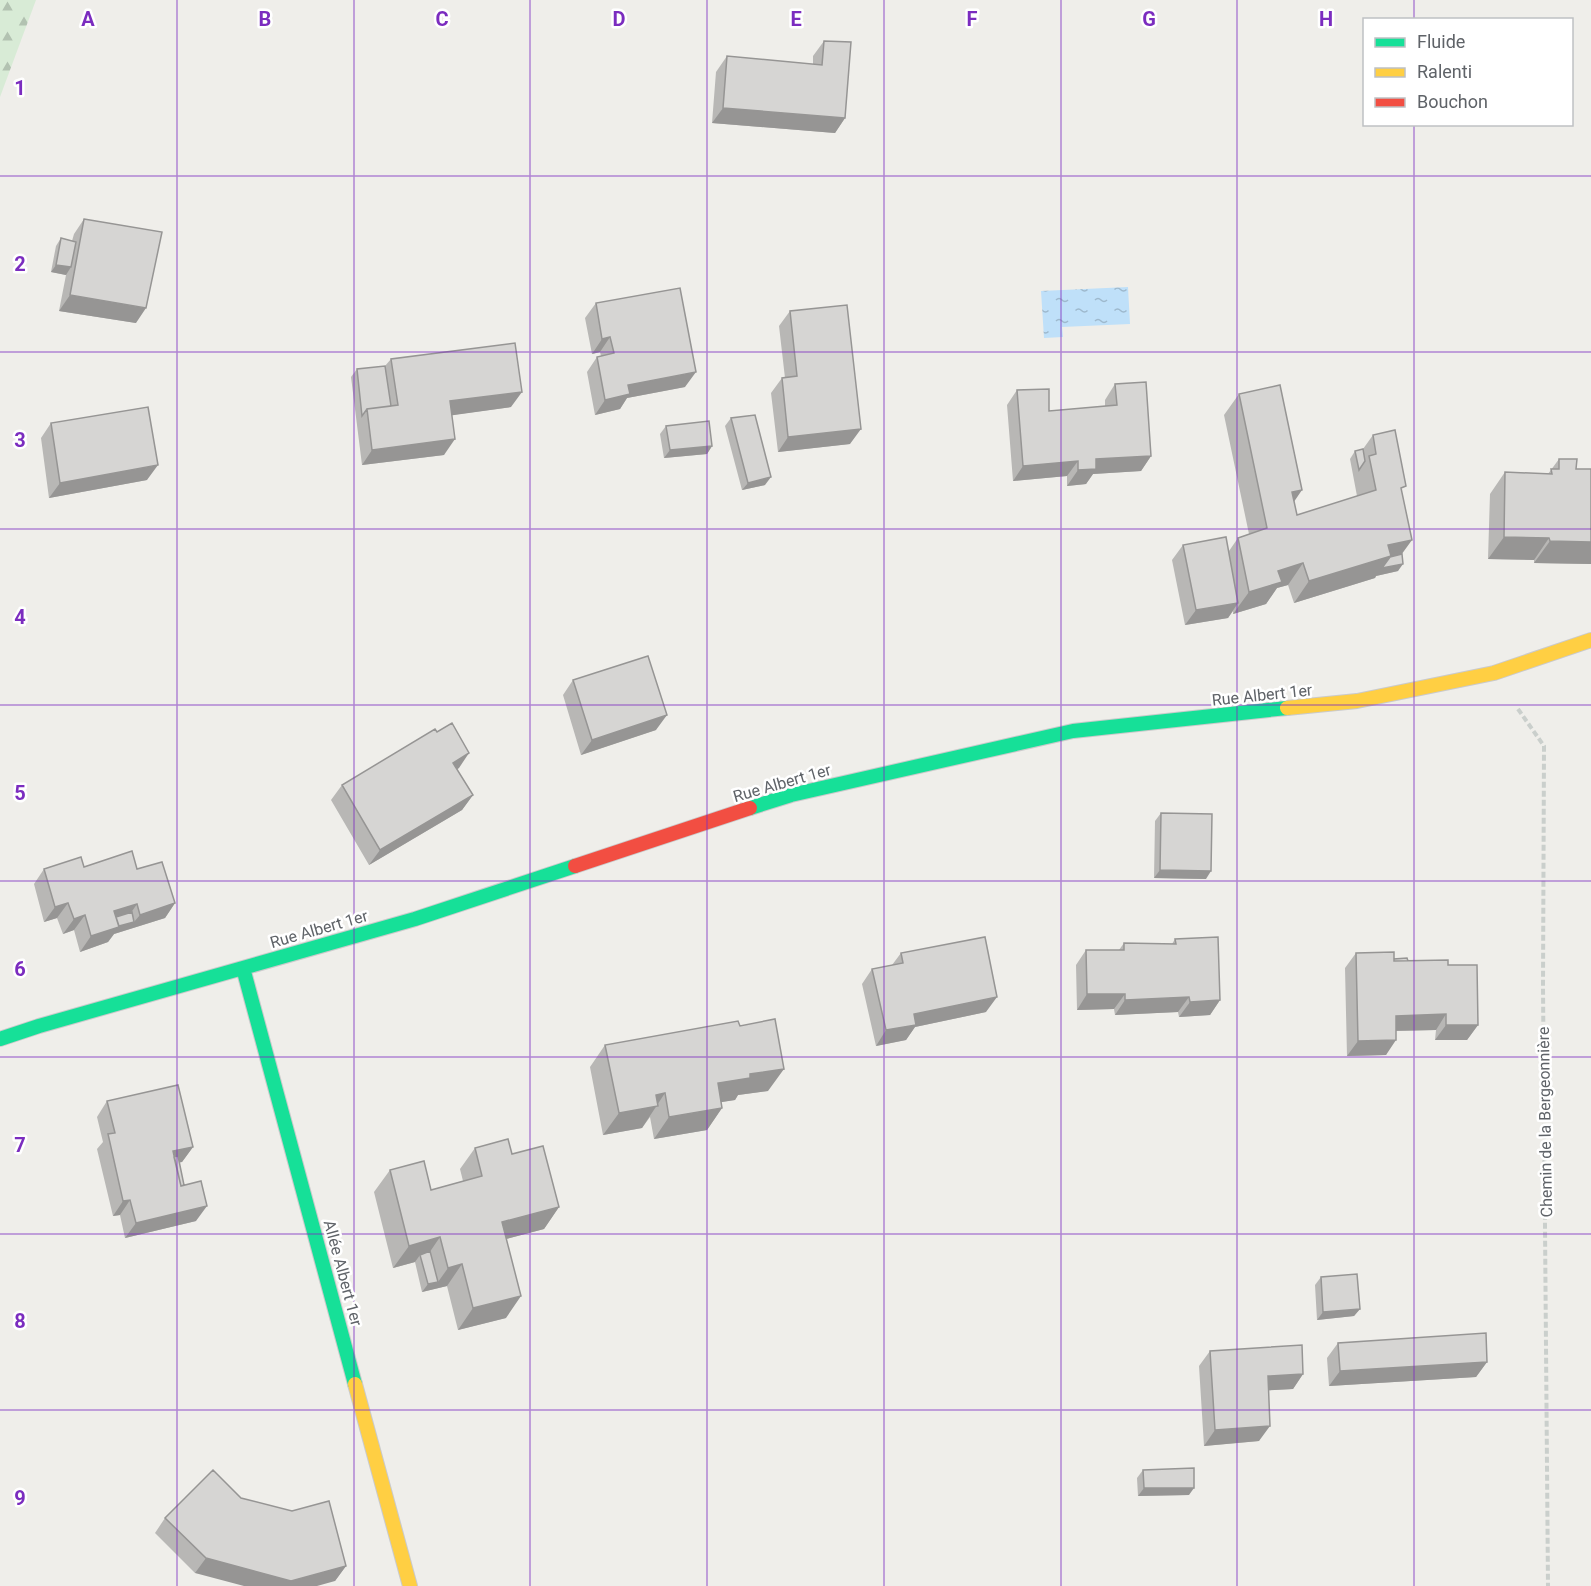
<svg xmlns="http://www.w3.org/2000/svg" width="1591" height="1586" viewBox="0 0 1591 1586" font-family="Roboto,sans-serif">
	<defs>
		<pattern id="forest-firs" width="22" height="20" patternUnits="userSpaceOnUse" patternTransform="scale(1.5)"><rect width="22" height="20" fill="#d8ebd6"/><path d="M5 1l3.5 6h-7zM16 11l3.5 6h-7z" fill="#b2c2b1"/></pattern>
		<pattern id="water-ripples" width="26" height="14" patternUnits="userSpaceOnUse" patternTransform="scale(1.5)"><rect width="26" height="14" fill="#bfe0f9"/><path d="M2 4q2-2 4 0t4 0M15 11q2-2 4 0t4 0" fill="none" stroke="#9eb9cd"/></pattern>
	</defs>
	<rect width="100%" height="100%" fill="#efeeea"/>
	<path fill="url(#forest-firs)" d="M0 0H36L0 97Z"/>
	<path fill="url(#water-ripples)" d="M1128 287 1130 324 1062 327 1063 337 1044 338 1041 291Z"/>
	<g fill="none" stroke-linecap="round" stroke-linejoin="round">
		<g stroke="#cacacb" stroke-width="16">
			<path id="fast" d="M750 808 791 795 1073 731 1287 708
				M243 968 355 1384
				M0 1039 39 1026 415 919 575 866"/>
		</g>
		<g stroke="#cacacb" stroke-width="16">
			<path id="slow" d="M1287 708 1357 701 1494 673 1591 640
				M355 1384 410 1586"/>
		</g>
		<g stroke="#cacacb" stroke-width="16">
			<path id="jam" d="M575 866 750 808"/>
		</g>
		<path stroke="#cacfcc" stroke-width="4" stroke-dasharray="6 3" stroke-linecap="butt" d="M1518 709 1544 746 1543 987 1548 1586"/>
		<use href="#fast" stroke="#16e098" stroke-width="14"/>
		<use href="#slow" stroke="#ffcf43" stroke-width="14"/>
		<use href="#jam" stroke="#f24e42" stroke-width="14"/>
	</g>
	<path fill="#b8b7b5" d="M824 41 845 118 835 133 712 123 716 72 727 56 813 64V56Z
		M84 219 136 323 59 311 66 275 51 272 56 246 61 238 72 241 74 234Z
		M596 303 685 387 627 398 620 409 595 415 587 372 597 357 601 356 600 352 592 354 585 318Z
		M790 311 850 444 778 452 771 393 782 378H785L779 326Z
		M391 359 511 407 452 415 444 455 362 465 351 377 357 369 385 366Z
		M1115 384 1151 456 1141 471 1093 474 1086 484 1067 486V476L1013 481 1007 405 1017 390 1049 411 1105 406V400Z
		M1239 394 1294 501 1297 515 1357 496 1350 459 1355 451 1363 449 1373 435 1402 492V554L1398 571 1376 576 1375 578 1294 603 1288 585 1277 588 1266 604 1233 614V611L1228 618 1185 625 1172 560 1183 545 1229 551 1238 538 1249 534 1224 415Z
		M731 418 765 485 742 490 725 426Z
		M51 423 147 480 49 498 41 438Z
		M666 426 712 446 707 454 664 458 660 434Z
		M1559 459 1576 469H1591V564L1534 563V560L1488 559 1490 494 1505 472 1548 474Z
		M573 680 656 730 581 755 563 695Z
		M459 768 457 769 473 795 462 810 369 865 331 800 342 785Z
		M1161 813 1206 879 1154 878 1155 821Z
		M84 867 137 869 175 903 165 918 114 934 108 942 80 952 74 930 63 934 57 918 44 922 34 884 44 869Z
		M1175 939 1220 1000 1210 1015 1179 1017 1178 1012 1115 1015 1114 1009 1077 1010 1076 965 1086 950H1119L1124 943 1172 944Z
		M901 953 986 1012 915 1027 906 1040 876 1046 862 984 872 969 892 965Z
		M1356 953 1394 959 1448 965 1478 1025 1467 1040H1435L1436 1030 1396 1031 1386 1055 1347 1056 1345 968Z
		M605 1045 768 1091 738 1095 735 1100 721 1102 722 1108 707 1130 654 1139 650 1117 642 1128 603 1135 590 1067Z
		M107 1101 193 1147 182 1162H179L184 1185 196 1221 125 1238 120 1215 113 1216 97 1149 103 1142 97 1117Z
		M475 1148 512 1154 559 1207 544 1229 506 1239V1318L458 1330 447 1286 422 1292 415 1262 393 1268 374 1192 390 1170 431 1190 463 1181 460 1169Z
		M1321 1277 1360 1309 1354 1316 1317 1320 1315 1285Z
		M1338 1343 1487 1362 1476 1377 1329 1386 1327 1358Z
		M1210 1351 1303 1374 1293 1389 1268 1390 1259 1441 1204 1446 1199 1366Z
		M1143 1470 1189 1495 1138 1496 1137 1478Z
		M241 1498 346 1566 335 1581 195 1573 155 1533 165 1518Z"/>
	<path fill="#969594" d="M723 108 845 118 835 133 712 123Z
		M56 265 71 267 66 275 51 272Z
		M70 295 146 308 136 323 59 311Z
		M610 337 600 352 592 354 602 339Z
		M696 372 685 387 627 398 620 409 595 415 605 400 628 385Z
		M522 392 511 407 440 417 450 401Z
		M861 429 850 444 778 452 788 437Z
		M455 439 444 455 362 465 372 450Z
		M712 446 707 454 664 458 670 450Z
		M1151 456 1141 471 1093 474 1086 484 1067 486 1078 470 1096 459Z
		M1078 461 1067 476 1013 481 1023 466Z
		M158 465 147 480 49 498 60 483Z
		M771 477 765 485 742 490 748 483Z
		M1302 490 1287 512 1292 492Z
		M1504 537 1549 538 1534 560 1488 559Z
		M1412 540 1396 562 1403 564 1398 571 1376 576 1375 578 1294 603 1309 581 1388 545Z
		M1550 541 1591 542V564L1534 563Z
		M1303 563 1288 585 1277 588 1266 604 1233 614 1249 592 1278 571Z
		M1238 603 1228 618 1185 625 1196 610Z
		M667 715 656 730 581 755 592 740Z
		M469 753 459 768 443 778 453 763Z
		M473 795 462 810 369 865 380 850Z
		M1160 870 1211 871 1206 879 1154 878Z
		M68 903 57 918 44 922 55 907Z
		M175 903 165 918 114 934 108 942 80 952 91 936 112 928 134 922 140 915Z
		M137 904 126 920 111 924 114 911Z
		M85 915 74 930 63 934 74 919Z
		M1087 994H1125L1114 1009 1077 1010Z
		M997 997 986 1012 915 1027 906 1040 876 1046 886 1030 914 1014Z
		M1189 997 1178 1012 1115 1015 1125 1000Z
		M1220 1000 1210 1015 1179 1017 1190 1002Z
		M1446 1014 1436 1030 1386 1031 1396 1016Z
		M1446 1025H1478L1467 1040H1435Z
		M1396 1040 1386 1055 1347 1056 1358 1041Z
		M784 1069 768 1091 738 1095 735 1100 703 1105 718 1083 750 1074Z
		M665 1093 642 1128 603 1135 619 1113 656 1095Z
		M722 1108 707 1130 654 1139 669 1117Z
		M193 1147 182 1162 169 1165 173 1151Z
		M130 1200 120 1215 113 1216 123 1201Z
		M207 1206 196 1221 125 1238 136 1223Z
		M559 1207 544 1229 487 1244 502 1222Z
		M440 1237 425 1259 420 1255 415 1262 393 1268 409 1246Z
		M462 1264 447 1286 422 1292 428 1284 438 1282 448 1268Z
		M521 1296 506 1318 458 1330 473 1308Z
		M1360 1309 1354 1316 1317 1320 1323 1312Z
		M1487 1362 1476 1377 1329 1386 1340 1371Z
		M1303 1374 1293 1389 1257 1391 1268 1376Z
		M1270 1426 1259 1441 1204 1446 1215 1430Z
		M1144 1488H1194L1189 1495 1138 1496Z
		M206 1558 346 1566 335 1581 317 1586H244L195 1573Z"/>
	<path fill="#d6d5d3" stroke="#969594" stroke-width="1.5" d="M824 41 851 42 845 118 723 108 727 56 822 65Z
		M84 219 162 232 146 308 70 295Z
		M61 238 76 242 71 267 56 265Z
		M680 288 696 372 628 385 630 394 605 400 597 357 614 353 610 337 602 339 596 303Z
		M847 305 861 429 788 437 782 378 797 376 790 311Z
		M515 343 522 392 450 401 455 439 372 450 367 409 398 405 391 359Z
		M385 366 391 406 367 409 362 416 357 369Z
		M1146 382 1151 456 1096 459V469L1078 470V461L1023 466 1017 390 1049 389V411L1117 405 1115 384Z
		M1280 385 1302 490 1292 492 1297 515 1376 490 1369 456 1376 454 1373 435 1395 430 1406 486 1401 488 1412 540 1388 545 1391 556 1309 581 1303 563 1278 571 1282 582 1249 592 1238 538 1267 528 1239 394Z
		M148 407 158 465 60 483 51 423Z
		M755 415 771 477 748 483 731 418Z
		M709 421 712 446 670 450 666 426Z
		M1363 449 1365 461 1359 470 1355 451Z
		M1559 459H1577L1576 469H1591V542L1550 541 1549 538 1504 537 1505 472 1552 474 1551 469H1559Z
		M1226 537 1238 603 1196 610 1183 545Z
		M1402 554 1403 564 1382 568 1390 557Z
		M648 656 667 715 592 740 573 680Z
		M452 723 469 753 453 763 473 795 380 850 342 785 435 729 437 732Z
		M1161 813 1212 814 1211 871 1160 870Z
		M132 851 137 869 162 862 175 903 140 915 137 904 114 911 119 927 91 936 85 915 74 919 68 903 55 907 44 869 81 857 84 867Z
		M132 912 134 922 119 926 116 917Z
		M985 937 997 997 914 1014 916 1025 886 1030 872 969 903 963 901 953Z
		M1218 937 1220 1000 1190 1002 1189 997 1125 1000V994H1087L1086 950H1124V943L1176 944 1175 939Z
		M1394 952V961L1448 960V965H1477L1478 1025H1446V1014L1396 1016V1040L1358 1041 1356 953Z
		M1407 958 1408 961H1394V959Z
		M775 1019 784 1069 750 1074V1078L718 1083 722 1108 669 1117 665 1093 656 1095 658 1106 619 1113 605 1045 738 1021 740 1026Z
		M178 1085 193 1147 173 1151 181 1186 201 1181 207 1206 136 1223 130 1200 123 1201 108 1134 115 1133 107 1101Z
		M508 1139 512 1154 543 1146 559 1207 502 1222 521 1296 473 1308 462 1264 448 1268 440 1237 409 1246 390 1170 424 1161 431 1190 482 1176 475 1148Z
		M178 1156 184 1185 181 1186 174 1157Z
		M430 1251 438 1282 428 1284 420 1255Z
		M1357 1274 1360 1309 1323 1312 1321 1277Z
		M1486 1333 1487 1362 1340 1371 1338 1343Z
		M1302 1345 1303 1374 1268 1376 1270 1426 1215 1430 1210 1351Z
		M1194 1468V1488H1144L1143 1470Z
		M213 1470 241 1498 292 1511 329 1501 346 1566 291 1581 206 1558 165 1518Z"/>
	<path fill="none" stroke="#7b2cbf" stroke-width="1.5" stroke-opacity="0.55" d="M177 0V1586M354 0V1586M530 0V1586M707 0V1586M884 0V1586M1061 0V1586M1237 0V1586M1414 0V20M1414 124V1586M0 176H1591M0 352H1591M0 529H1591M0 705H1591M0 881H1591M0 1057H1591M0 1234H1591M0 1410H1591"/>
	<g text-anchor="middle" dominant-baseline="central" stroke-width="5" stroke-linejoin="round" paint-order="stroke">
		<g font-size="16" fill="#5f6368" stroke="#fff">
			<text transform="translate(1262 695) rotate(-6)">Rue Albert 1er</text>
			<text transform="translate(782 783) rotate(-16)">Rue Albert 1er</text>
			<text transform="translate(319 929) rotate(-16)">Rue Albert 1er</text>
			<text transform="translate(1545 1122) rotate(-91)">Chemin de la Bergeonnière</text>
			<text transform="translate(343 1273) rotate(75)">Allée Albert 1er</text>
		</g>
	</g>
	<g font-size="20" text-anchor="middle" font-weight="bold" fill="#7b2cbf" stroke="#fff" stroke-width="5" stroke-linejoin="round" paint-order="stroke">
		<text x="88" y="26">A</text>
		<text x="265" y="26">B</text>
		<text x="442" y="26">C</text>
		<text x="619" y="26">D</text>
		<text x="796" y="26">E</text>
		<text x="972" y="26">F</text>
		<text x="1149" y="26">G</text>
		<text x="1326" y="26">H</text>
		<text x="20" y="95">1</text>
		<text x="20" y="271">2</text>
		<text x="20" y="447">3</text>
		<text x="20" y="624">4</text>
		<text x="20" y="800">5</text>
		<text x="20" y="976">6</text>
		<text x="20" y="1152">7</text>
		<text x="20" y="1328">8</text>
		<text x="20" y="1505">9</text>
	</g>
	<rect x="1363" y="18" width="210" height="108" fill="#ffffff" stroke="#bfc1c3" stroke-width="1.5"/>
	<rect x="1375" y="38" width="30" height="9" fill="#16e098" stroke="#bfc1c3" stroke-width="1.5"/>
	<text x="1417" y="48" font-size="18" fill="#5f6368">Fluide</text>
	<rect x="1375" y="68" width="30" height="9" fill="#ffcf43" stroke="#bfc1c3" stroke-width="1.5"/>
	<text x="1417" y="78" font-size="18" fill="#5f6368">Ralenti</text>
	<rect x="1375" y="98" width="30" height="9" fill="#f24e42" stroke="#bfc1c3" stroke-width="1.5"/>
	<text x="1417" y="108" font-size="18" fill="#5f6368">Bouchon</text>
</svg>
